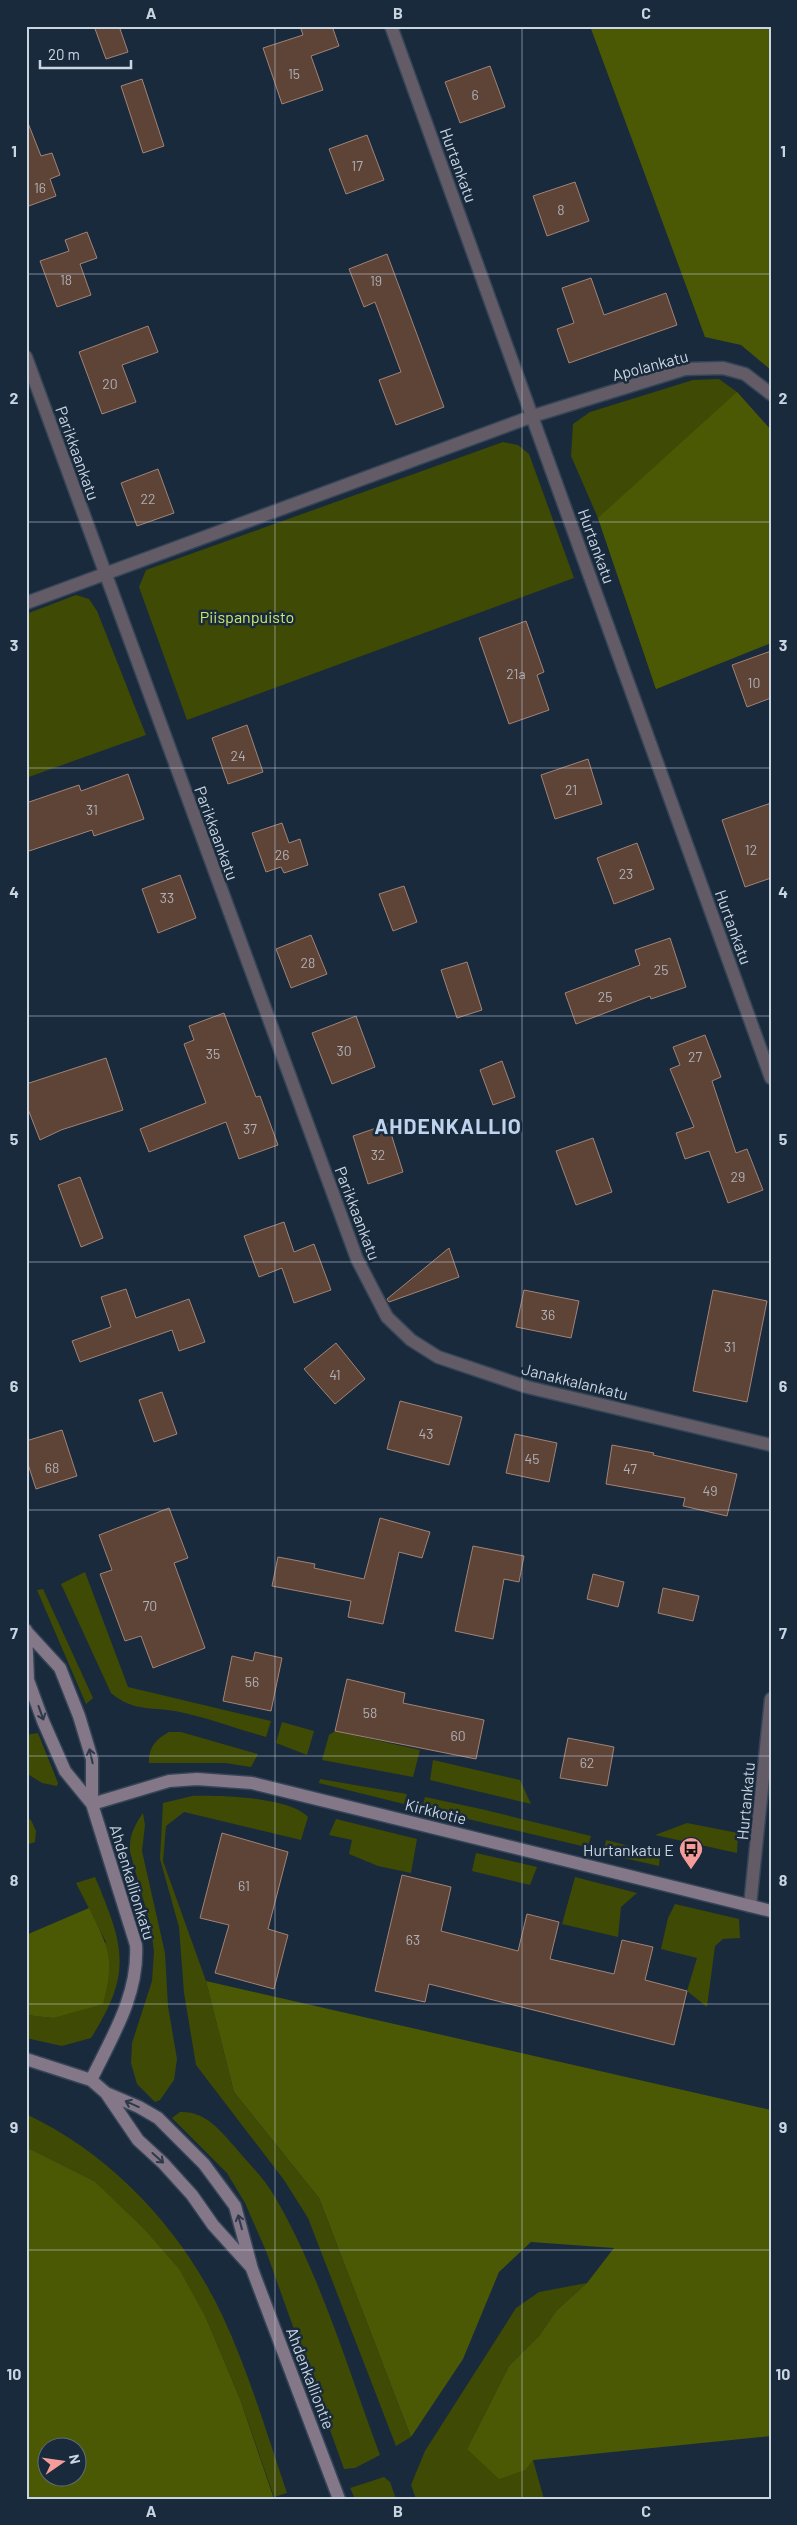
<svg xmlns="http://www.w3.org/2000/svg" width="797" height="2525" viewBox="0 0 797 2525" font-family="Barlow,sans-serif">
	<rect width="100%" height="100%" fill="#192a3d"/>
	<path fill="#3f4a04" d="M719 379 737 392 771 430V643L656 689 598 518 571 456 573 424 590 412 693 380Z
		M503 442 518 445 529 454 574 578 187 720 139 587 146 570Z
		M76 595 89 599 97 611 146 735 26 778V614Z
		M85 1572 128 1687 271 1721 266 1737C237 1729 209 1718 180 1712 152 1706 135 1713 111 1693L61 1584Z
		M43 1589 93 1698 86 1704 37 1590Z
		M282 1722 314 1731 307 1755 276 1743Z
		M335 1731 420 1750 413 1777 322 1760 329 1735Z
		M169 1732H181L258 1754 251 1767 225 1763H149C148 1748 156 1739 169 1732Z
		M38 1733 58 1783 57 1786 42 1783 26 1773V1735Z
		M433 1760 520 1780 531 1804 430 1780Z
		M320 1779 407 1794 404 1804 319 1783Z
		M192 1796C218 1795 291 1797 308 1817L301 1840 184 1812 166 1826 163 1861 206 1981 234 2092 319 2198 411 2437 396 2446 308 2218 284 2180 196 2065 184 1993 179 1927 160 1859 163 1803Z
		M425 1797 481 1809 591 1836 588 1846 586 1847 422 1808Z
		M143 1813 145 1825 142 1851 165 1953 168 2006 177 2059 174 2080 160 2100 155 2102 137 2084 131 2063 132 2043 152 1981 154 1952 151 1927 130 1852C129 1836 134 1826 143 1813Z
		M26 1818 31 1820 36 1831 35 1842 26 1845Z
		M336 1819 417 1839 411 1873 378 1866 349 1854 352 1840 329 1835Z
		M687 1823 738 1833 737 1853 655 1835Z
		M606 1840 660 1854 659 1866 606 1854 604 1850Z
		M476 1853 537 1867 530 1885 472 1871Z
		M95 1877C124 1946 133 1972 91 2038L62 2046 26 2038V2015L53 2018 106 1942 76 1883Z
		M575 1877 637 1893 621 1907 618 1937 562 1924Z
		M675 1904 739 1919 740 1938 723 1939 715 1946 707 2007 687 1991 697 1958 661 1949 668 1918Z
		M180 2112C205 2111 219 2129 235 2147 248 2163 265 2179 275 2197 320 2274 349 2372 380 2455L355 2468 344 2469 266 2251 245 2203 227 2173 172 2118Z
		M26 2114C113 2155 183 2231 223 2317 249 2373 267 2434 287 2493L274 2497 240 2399 207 2320 94 2181 26 2147Z
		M587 2283 557 2310 539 2336 509 2366 467 2449 533 2460 544 2499H416L411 2485 425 2451 516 2308 539 2292Z
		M384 2477 390 2482 396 2499H355L350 2488Z"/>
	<path fill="#4b5904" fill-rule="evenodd" d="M590 26H771V370L741 345 705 337Z
		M737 392 771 430V643L656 689 598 518Z
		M89 1908C109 1948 115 1959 103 2004L53 2018 26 2015V1935Z
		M206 1981 771 2110V2436L533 2460 525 2470 499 2479 467 2449 509 2366 539 2336 557 2310 587 2283 614 2248 531 2242 499 2272 463 2359 411 2437 319 2198 234 2092Z
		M26 2147 94 2181 144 2229 179 2269 207 2320 240 2399 274 2499H26ZM48 2448H78V2478H48Z"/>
	<path fill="#5e4337" stroke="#a18375" d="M94 26H119L128 52 106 59Z
		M300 26H332L339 46 311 56 323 90 282 104 263 48 303 35Z
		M490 66 505 107 460 123 445 82Z
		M142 79 164 146 143 153 121 86Z
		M28 123 41 156 52 153 60 175 50 179 56 196 26 207V124Z
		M367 135 384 180 346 194 329 149Z
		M575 182 589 221 547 236 533 196Z
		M87 232 97 258 80 264 91 295 57 307 40 261 69 251 65 240Z
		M387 254 444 407 396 425 379 380 401 372 375 302 364 307 349 269Z
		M591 278 604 315 666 293 677 325 569 363 557 329 574 323 562 288Z
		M148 326 158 352 122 365 136 402 102 414 79 352Z
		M158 469 174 513 137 526 121 483Z
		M526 621 544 672 537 675 549 710 509 724 479 638Z
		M771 651V698L747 707 732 665Z
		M247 725 263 772 228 784 212 738Z
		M588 759 602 804 555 819 541 775Z
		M128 774 144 819 94 836 92 830 26 852V803L79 785 81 791Z
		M771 803V878L745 887 722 820Z
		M282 823 289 843 300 839 308 865 284 873 281 867 266 872 252 833Z
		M637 843 654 889 614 904 597 858Z
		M180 875 196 918 158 933 142 889Z
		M404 886 417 922 393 931 379 894Z
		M311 935 327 974 291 988 276 949Z
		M670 938 686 987 651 999 650 996 576 1024 565 993 640 965 635 950Z
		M467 962 482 1010 457 1018 441 970Z
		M224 1013 256 1097 260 1096 278 1145 239 1159 226 1122 149 1152 140 1129 206 1103 184 1044 194 1040 189 1026Z
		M356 1016 375 1067 332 1084 312 1033Z
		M705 1035 721 1077 712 1081 736 1153 747 1149 763 1190 728 1203 709 1151 685 1159 676 1133 694 1127 670 1069 680 1065 673 1047Z
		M106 1058 123 1110 61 1130 40 1140 26 1104V1084Z
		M502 1061 515 1097 493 1105 480 1070Z
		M388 1124 403 1172 368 1184 353 1136Z
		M593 1138 612 1192 576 1205 556 1151Z
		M80 1177 103 1238 81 1247 58 1185Z
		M284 1222 294 1252 314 1244 331 1290 294 1303 282 1268 259 1277 244 1236Z
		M449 1248 459 1277 389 1302 387 1299Z
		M126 1289 136 1318 189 1299 205 1342 179 1351 172 1330 80 1362 72 1341 111 1327 101 1297Z
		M524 1290 579 1301 571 1338 516 1327Z
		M713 1290 767 1301 747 1402 693 1391Z
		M336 1343 365 1379 335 1404 304 1369Z
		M162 1392 177 1434 154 1442 139 1400Z
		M400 1401 462 1417 449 1465 387 1449Z
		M62 1430 77 1476 36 1489 26 1458V1441Z
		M515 1434 557 1443 549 1482 506 1473Z
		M612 1445 654 1453 653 1455 737 1474 727 1516 683 1506 685 1498 606 1484Z
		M169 1508 188 1558 174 1563 205 1648 153 1668 141 1636 125 1641 100 1574 112 1570 99 1535Z
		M380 1518 430 1532 422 1558 399 1552 383 1624 348 1617 351 1601 272 1586 278 1557 315 1564 314 1568 364 1579Z
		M473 1546 524 1556 519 1582 504 1579 493 1639 455 1631Z
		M593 1574 624 1582 618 1607 587 1599Z
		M663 1588 699 1596 693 1621 658 1613Z
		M255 1652 282 1658 271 1711 223 1701 232 1656 253 1661Z
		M347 1679 405 1693 403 1703 484 1720 476 1759 335 1731Z
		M568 1738 614 1747 607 1786 560 1778Z
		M222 1833 288 1852 268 1929 288 1935 274 1989 215 1973 229 1925 200 1918Z
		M402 1875 451 1887 441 1931 518 1951 527 1914 559 1922 550 1959 614 1974 622 1940 653 1947 645 1980 687 1991 674 2045 429 1984 425 2002 375 1991Z"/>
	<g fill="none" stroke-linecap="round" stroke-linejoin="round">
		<g stroke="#354557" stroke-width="15">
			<path id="street" d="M391 26 771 1078
				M26 357 357 1259 387 1317 411 1340 438 1357 527 1387 771 1445
				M26 603 533 416 685 369 723 368 745 374 771 394
				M750 1906 771 1699"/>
		</g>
		<g stroke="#354557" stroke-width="15">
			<path id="secondary" d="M26 1630 28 1680 43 1721 65 1771 92 1804
				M27 1632 60 1668 79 1716 92 1759V1804L136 1945C139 1994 112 2037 91 2080
				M92 1804 169 1781 197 1779 252 1783 771 1911
				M26 2059 91 2080 106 2093 138 2140 163 2163 192 2195 213 2225 251 2267
				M106 2093 139 2107 158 2118 204 2164 235 2206 252 2269 339 2499"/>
		</g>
		<use href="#street" stroke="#635b66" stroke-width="12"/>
		<use href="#secondary" stroke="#837788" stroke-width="12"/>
	</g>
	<defs><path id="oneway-shaft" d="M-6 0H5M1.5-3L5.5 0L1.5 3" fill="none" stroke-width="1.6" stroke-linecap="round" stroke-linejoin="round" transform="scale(1.25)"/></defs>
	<g stroke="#2e394c">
		<use href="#oneway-shaft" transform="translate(41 1713) rotate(70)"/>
		<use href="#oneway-shaft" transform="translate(91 1756) rotate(-103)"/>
		<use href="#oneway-shaft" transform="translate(132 2104) rotate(-156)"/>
		<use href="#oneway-shaft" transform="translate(158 2158) rotate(42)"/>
		<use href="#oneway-shaft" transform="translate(240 2222) rotate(-105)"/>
	</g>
	<path fill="none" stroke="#cad5e2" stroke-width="1" stroke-opacity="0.55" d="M275 26V2499M522 26V2499M26 274H771M26 522H771M26 768H771M26 1016H771M26 1262H771M26 1510H771M26 1756H771M26 2004H771M26 2250H771"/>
	<defs>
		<g id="bus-pin" transform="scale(1.25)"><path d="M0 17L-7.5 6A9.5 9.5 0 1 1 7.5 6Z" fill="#f59b99" stroke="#192a3d"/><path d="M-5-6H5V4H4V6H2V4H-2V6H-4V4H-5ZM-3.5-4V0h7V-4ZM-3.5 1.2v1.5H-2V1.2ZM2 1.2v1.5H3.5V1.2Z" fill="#111"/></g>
	</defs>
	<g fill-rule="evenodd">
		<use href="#bus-pin" x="691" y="1849"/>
	</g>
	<g text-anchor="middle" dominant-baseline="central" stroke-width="5" stroke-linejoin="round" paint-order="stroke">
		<g font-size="14" fill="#afb0b7">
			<text x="294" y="73">15</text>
			<text x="475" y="94">6</text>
			<text x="357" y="165">17</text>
			<text x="40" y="187">16</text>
			<text x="561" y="209">8</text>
			<text x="66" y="279">18</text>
			<text x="376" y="280">19</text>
			<text x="110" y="383">20</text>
			<text x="148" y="498">22</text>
			<text x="516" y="673">21a</text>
			<text x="754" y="682">10</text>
			<text x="238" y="755">24</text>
			<text x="571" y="789">21</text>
			<text x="92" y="809">31</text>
			<text x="751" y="849">12</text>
			<text x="282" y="854">26</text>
			<text x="626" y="873">23</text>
			<text x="167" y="897">33</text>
			<text x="308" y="962">28</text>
			<text x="661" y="969">25</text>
			<text x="605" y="996">25</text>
			<text x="344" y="1050">30</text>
			<text x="213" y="1053">35</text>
			<text x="695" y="1056">27</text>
			<text x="250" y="1128">37</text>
			<text x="378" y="1154">32</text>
			<text x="738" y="1176">29</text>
			<text x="548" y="1314">36</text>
			<text x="730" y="1346">31</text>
			<text x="335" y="1374">41</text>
			<text x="426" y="1433">43</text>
			<text x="532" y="1458">45</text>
			<text x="52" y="1467">68</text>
			<text x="630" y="1468">47</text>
			<text x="710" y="1490">49</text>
			<text x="150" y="1605">70</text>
			<text x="252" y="1681">56</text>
			<text x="370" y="1712">58</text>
			<text x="458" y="1735">60</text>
			<text x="587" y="1762">62</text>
			<text x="244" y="1885">61</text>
			<text x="413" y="1939">63</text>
		</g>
		<g font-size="16" fill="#cad5e2" stroke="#192a3d">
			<text transform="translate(459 165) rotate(70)">Hurtankatu</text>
			<text transform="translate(650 365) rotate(-15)">Apolankatu</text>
			<text transform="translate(78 453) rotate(70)">Parikkaankatu</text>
			<text transform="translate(597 546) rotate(70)">Hurtankatu</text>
			<text transform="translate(217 833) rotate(70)">Parikkaankatu</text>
			<text transform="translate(734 927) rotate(70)">Hurtankatu</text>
			<text transform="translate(358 1213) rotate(69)">Parikkaankatu</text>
			<text transform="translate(575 1381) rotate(14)">Janakkalankatu</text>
			<text transform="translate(745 1801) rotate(-85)">Hurtankatu</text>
			<text transform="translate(436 1811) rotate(14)">Kirkkotie</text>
			<text transform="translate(133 1882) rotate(73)">Ahdenkallionkatu</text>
			<text transform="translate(311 2378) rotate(69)">Ahdenkalliontie</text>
		</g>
		<g font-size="16" fill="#cee869" stroke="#192a3d">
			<text x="247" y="616">Piispanpuisto</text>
		</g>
		<g font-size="16" fill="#cad5e2" stroke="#192a3d" text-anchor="end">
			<text x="674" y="1849">Hurtankatu E</text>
		</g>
		<g font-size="21" font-weight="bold" letter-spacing="1" fill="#bed3ed" stroke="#192a3d">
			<text x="448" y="1125">AHDENKALLIO</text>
		</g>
	</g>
	<rect width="797" height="2525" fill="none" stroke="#192a3d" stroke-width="55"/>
	<g transform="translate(62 2462) rotate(77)"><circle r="24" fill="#192a3d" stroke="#606e7f"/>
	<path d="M0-4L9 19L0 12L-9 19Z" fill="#f59b99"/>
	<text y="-8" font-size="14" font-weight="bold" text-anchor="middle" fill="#cad5e2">N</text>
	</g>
	<path d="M40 60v8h91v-8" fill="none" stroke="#cad5e2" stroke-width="2.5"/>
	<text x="48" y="60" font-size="15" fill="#cad5e2" stroke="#192a3d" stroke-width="4" paint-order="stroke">20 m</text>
	<rect x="28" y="28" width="742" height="2470" fill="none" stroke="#cad5e2" stroke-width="2"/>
	<g font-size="16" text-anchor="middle" font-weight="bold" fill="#cad5e2">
		<text x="151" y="19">A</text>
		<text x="398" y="19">B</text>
		<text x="646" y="19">C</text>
		<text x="14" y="157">1</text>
		<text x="783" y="157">1</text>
		<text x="14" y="404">2</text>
		<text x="783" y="404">2</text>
		<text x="14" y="651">3</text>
		<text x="783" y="651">3</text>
		<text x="14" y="898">4</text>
		<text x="783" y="898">4</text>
		<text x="14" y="1145">5</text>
		<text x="783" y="1145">5</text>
		<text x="14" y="1392">6</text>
		<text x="783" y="1392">6</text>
		<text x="14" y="1639">7</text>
		<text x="783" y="1639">7</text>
		<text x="14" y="1886">8</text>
		<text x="783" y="1886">8</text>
		<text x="14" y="2133">9</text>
		<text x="783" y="2133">9</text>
		<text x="14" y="2380">10</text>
		<text x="783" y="2380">10</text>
		<text x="151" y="2517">A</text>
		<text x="398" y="2517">B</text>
		<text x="646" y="2517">C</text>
	</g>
</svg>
